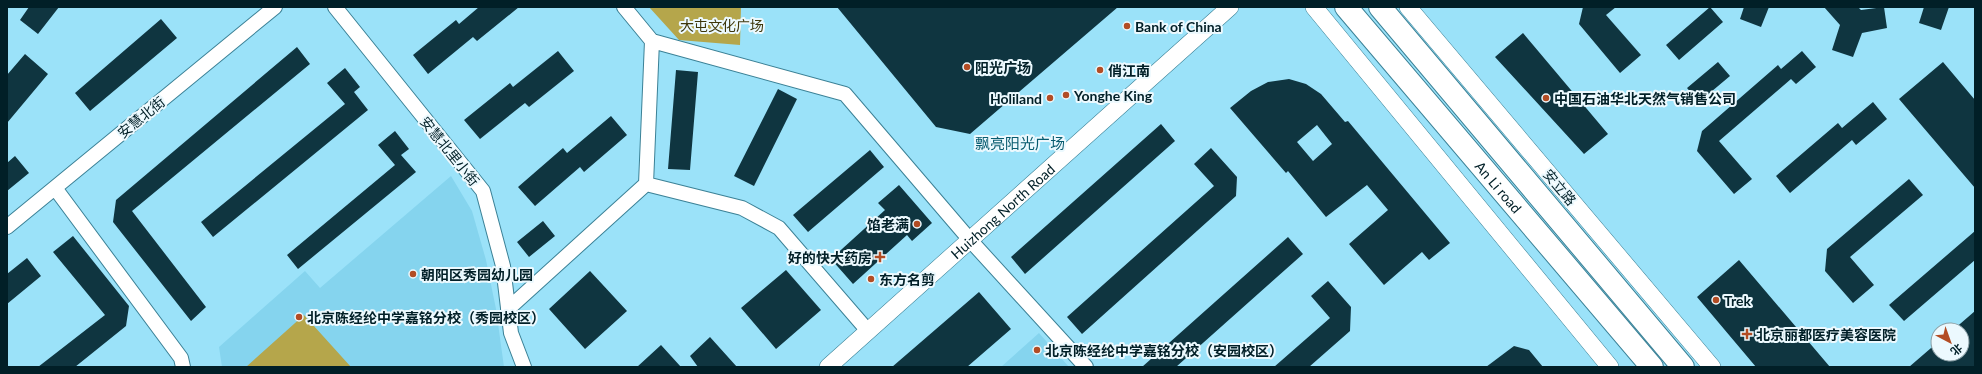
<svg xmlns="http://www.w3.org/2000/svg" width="1982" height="374" viewBox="0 0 1982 374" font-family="Lato,'Noto Sans SC',sans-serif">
	<rect width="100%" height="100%" fill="#9be2f9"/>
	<path fill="#85d4ee" d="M451 176 472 211 486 260 496 309 504 367H222L219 347 305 271 320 288Z
		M1039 333 1069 367H1001Z"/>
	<path fill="#b5a64b" d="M649 7H741L740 45 679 40Z
		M304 315 351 367H246Z"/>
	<path fill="#0f3540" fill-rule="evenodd" d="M29 7H59L38 34 20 20Z
		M479 7H519L477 41 473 37 428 74 413 55 456 20 459 24Z
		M837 7H1118L970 134 936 127Z
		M1583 7H1616L1606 15 1641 55 1620 73 1579 24Z
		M1710 7 1723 22 1679 60 1666 45Z
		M1744 7H1769L1761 27 1740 19Z
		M1824 7H1858L1861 10 1884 7 1887 28 1862 33 1853 57 1832 50 1840 25Z
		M1924 7H1949L1941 30 1919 23Z
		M161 19 177 38 90 111 75 93Z
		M1523 33 1608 134 1584 154 1495 57Z
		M297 47 310 64 132 211 206 307 191 321 113 222 116 200Z
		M558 51 574 71 529 107 525 103 480 139 464 120 510 83 513 87Z
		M1802 51 1816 67 1796 84 1791 79 1719 141 1752 179 1734 194 1697 151 1702 131 1778 65 1781 69Z
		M25 54 48 74 7 123V75Z
		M1718 62 1730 76 1699 102 1687 88Z
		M1943 62 1975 100V188L1899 99Z
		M345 68 360 87 354 92 368 110 213 237 201 222 345 104 327 83Z
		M676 70 698 72 690 170 668 169Z
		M1289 79 1306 84 1321 94 1345 122 1348 121 1450 243 1429 260 1422 252 1384 285 1349 244 1388 210 1367 185 1326 217 1288 171 1286 173 1230 108 1251 91 1268 82ZM1317 125 1332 144 1313 161 1297 142Z
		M778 89 797 99 754 186 734 176Z
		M1873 102 1887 119 1856 145 1852 140 1790 193 1776 176 1838 123 1842 128Z
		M611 116 627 135 584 172 580 167 535 206 518 187 563 148 567 153Z
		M1161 124 1175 141 1025 274 1011 257Z
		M395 131 409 149 401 155 416 172 298 269 287 255 395 165 378 145Z
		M1211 148 1237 177 1236 196 1082 334 1067 317 1214 186 1194 164Z
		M870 150 884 167 808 232 793 215Z
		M15 156 29 173 7 191V163Z
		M1909 179 1923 195 1850 257 1874 285 1853 303 1825 271 1827 249Z
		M899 185 932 223 912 241 907 235 853 284 831 259 885 210 878 203Z
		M543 221 555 236 529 257 517 242Z
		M1975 231V260L1904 321 1889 305Z
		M73 236 129 306 126 326 75 367H38L105 315 53 252Z
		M1288 237 1303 254 1176 367H1142Z
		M27 258 41 276 7 304V274Z
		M1739 260 1830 367H1756L1697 297Z
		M786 270 821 310 776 349 741 308Z
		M590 271 627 311 585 349 549 309Z
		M1328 281 1351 307 1350 331 1309 367H1274L1330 318 1311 296Z
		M979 292 1011 329 967 367H892Z
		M1975 311V367H1909L1938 342V354H1962V330H1953Z
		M710 337 737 367H698L690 356Z
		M661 345 681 367H637Z
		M1514 346 1529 350 1543 367H1486Z"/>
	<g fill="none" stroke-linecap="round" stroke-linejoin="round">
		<g stroke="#3b8196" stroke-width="16">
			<path id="minor" d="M335 7 483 191 503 266 511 333 524 367
				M624 7 652 41 845 94 970 240 1086 367
				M646 184 652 41
				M55 188 181 358 183 367
				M7 227 275 7
				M508 309 646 184 742 208 779 228 868 331"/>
		</g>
		<g stroke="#3b8196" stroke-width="18">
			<g id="tertiary">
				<path d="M1314 7 1610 367"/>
				<path d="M1408 7 1712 367"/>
				<path id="s1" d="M828 367 1230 7"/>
			</g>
		</g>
		<g stroke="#3b8196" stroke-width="24">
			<g id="primary">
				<path id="s2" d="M1346 7 1652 367"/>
				<path d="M1380 7 1683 367"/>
			</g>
		</g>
		<use href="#minor" stroke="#fff" stroke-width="14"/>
		<use href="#tertiary" stroke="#fff" stroke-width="17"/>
		<use href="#primary" stroke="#fff" stroke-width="22"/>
	</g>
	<g fill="#b24c24" stroke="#ecf9fe" stroke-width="1.5">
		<circle cx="1127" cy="26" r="4"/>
		<circle cx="967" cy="67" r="4"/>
		<circle cx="1100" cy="70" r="4"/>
		<circle cx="1066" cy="95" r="4"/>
		<circle cx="1050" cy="98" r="4"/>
		<circle cx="1546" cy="98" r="4"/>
		<circle cx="917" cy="224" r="4"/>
		<path d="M878 251h4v4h4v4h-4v4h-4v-4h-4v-4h4z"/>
		<circle cx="413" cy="274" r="4"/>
		<circle cx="871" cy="279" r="4"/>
		<circle cx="1716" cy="300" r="4"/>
		<circle cx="299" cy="317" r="4"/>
		<path d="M1745 328h4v4h4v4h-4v4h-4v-4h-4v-4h4z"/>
		<circle cx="1037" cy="350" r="4"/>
	</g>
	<g text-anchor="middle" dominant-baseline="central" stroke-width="4" stroke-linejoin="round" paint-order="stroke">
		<g font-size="14" fill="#3d360a" stroke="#ecf9fe">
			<text x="722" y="25">大屯文化广场</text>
		</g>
		<g font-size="14" font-weight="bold" fill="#011f27" stroke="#ecf9fe" text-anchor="start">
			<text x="1135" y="26">Bank of China</text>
			<text x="975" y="67">阳光广场</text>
			<text x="1108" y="70">俏江南</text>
			<text x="1074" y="95">Yonghe King</text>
			<text x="1042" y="98" text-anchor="end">Holiland</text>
			<text x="1554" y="98">中国石油华北天然气销售公司</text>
			<text x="909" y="224" text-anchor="end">馅老满</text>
			<text x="872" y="257" text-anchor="end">好的快大药房</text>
			<text x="421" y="274">朝阳区秀园幼儿园</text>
			<text x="879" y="279">东方名剪</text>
			<text x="1724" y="300">Trek</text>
			<text x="307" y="317">北京陈经纶中学嘉铭分校（秀园校区）</text>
			<text x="1756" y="334">北京丽都医疗美容医院</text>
			<text x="1045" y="350">北京陈经纶中学嘉铭分校（安园校区）</text>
		</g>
		<g font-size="14" fill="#011f27" stroke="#ecf9fe">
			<text transform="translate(141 117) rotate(-39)">安慧北街</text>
			<text transform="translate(450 151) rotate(51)">安慧北里小街</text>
			<text stroke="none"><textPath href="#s2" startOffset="236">An Li road</textPath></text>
			<text transform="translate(1560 187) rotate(50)">安立路</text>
			<text stroke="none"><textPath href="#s1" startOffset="234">Huizhong North Road</textPath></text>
		</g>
		<g font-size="15" fill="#075b6f" stroke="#ecf9fe">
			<text x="1020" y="143">飘亮阳光广场</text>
		</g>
	</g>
	<rect width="1982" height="374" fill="none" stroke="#011f27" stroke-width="16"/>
	<g transform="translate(1950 342) rotate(139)"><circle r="19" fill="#ecf9fe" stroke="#8ea2a8"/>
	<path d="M0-3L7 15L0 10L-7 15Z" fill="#b24c24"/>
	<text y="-6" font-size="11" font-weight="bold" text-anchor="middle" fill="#011f27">北</text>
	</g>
</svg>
